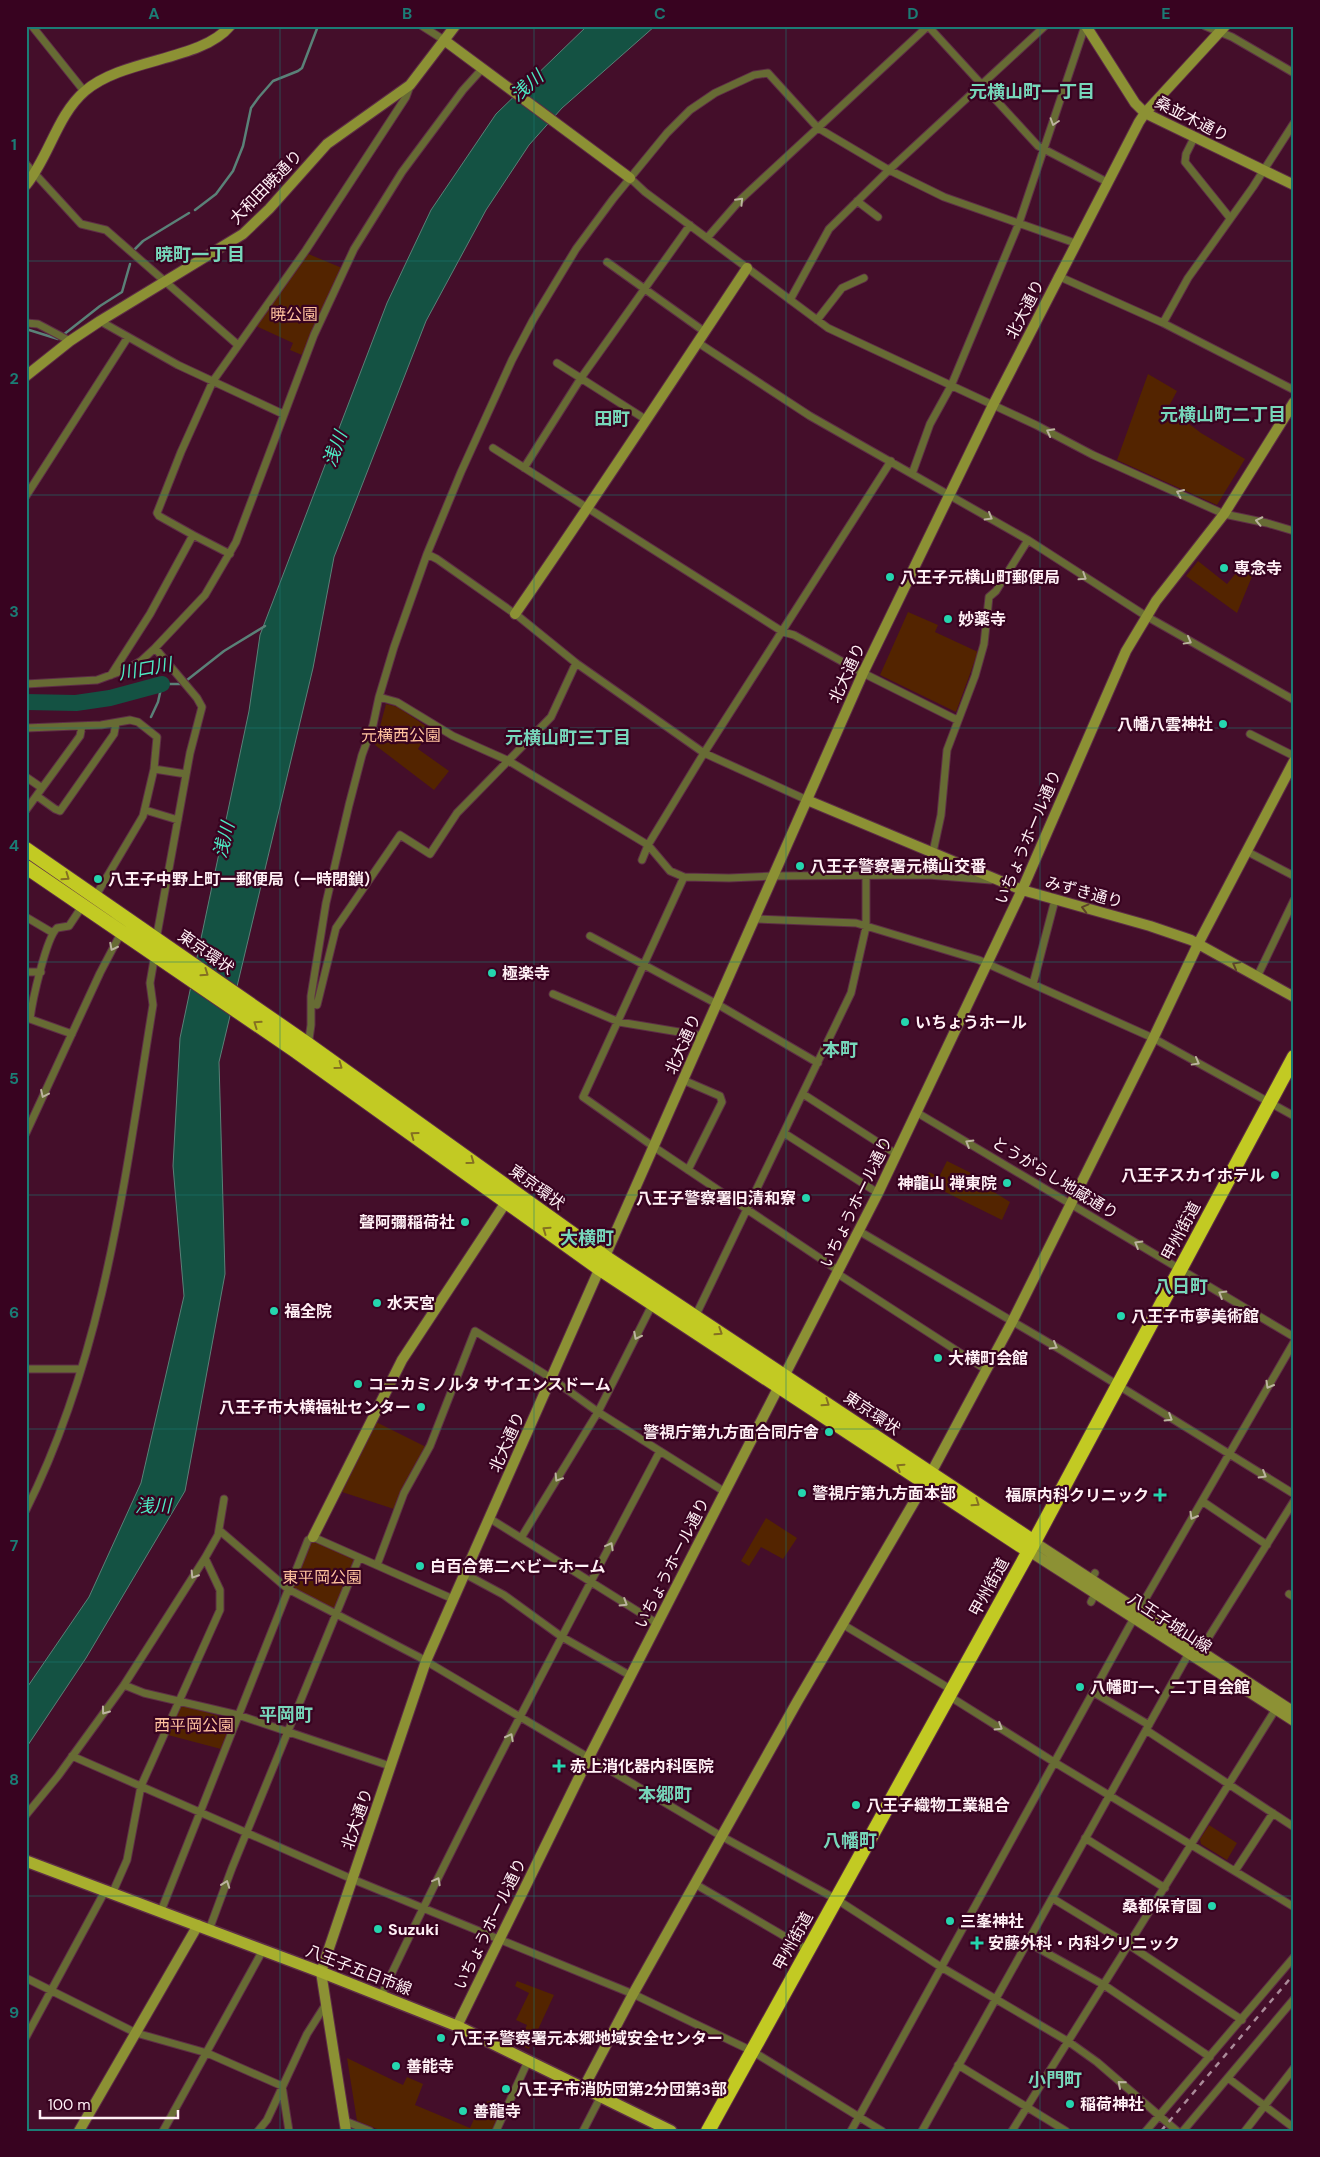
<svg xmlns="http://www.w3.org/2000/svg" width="1320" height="2157" viewBox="0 0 1320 2157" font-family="'DM Sans','Noto Sans JP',sans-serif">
	<rect width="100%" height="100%" fill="#440e2a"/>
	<path fill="#532400" d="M306 253 342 268 302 355 290 350 293 343 256 326Z
		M1148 374 1177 391 1168 408 1201 433 1245 459 1217 505 1117 460Z
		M1198 561 1227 584 1240 568 1253 574 1237 613 1186 576Z
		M908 612 938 625 935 632 978 652 956 712 880 675Z
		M386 704 398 707 430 729 418 749 449 771 434 790 375 745Z
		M947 1161 977 1176 975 1180 1010 1202 1002 1220 925 1182 929 1172 939 1177Z
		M376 1422 428 1448 397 1510 342 1492Z
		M766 1518 797 1538 783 1559 761 1547 749 1566 741 1561Z
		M313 1537 359 1558 335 1615 288 1589Z
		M182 1705 232 1720 221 1749 168 1735Z
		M1209 1825 1237 1843 1227 1860 1201 1844 1200 1839Z
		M517 1981 554 1995 529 2049 518 2044 527 2025 516 2020 529 1993 515 1986Z
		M347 2058 403 2085 407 2077 423 2084 415 2105 470 2128 481 2103 494 2100 504 2105 493 2131H382L357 2121Z"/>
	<path fill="#145243" stroke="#5a8178" d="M587 26H655L562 108 529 145 486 210 426 321 334 557 313 668 219 1062 225 1274 185 1491 86 1658 26 1748V1689L89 1597 141 1483 184 1296 173 1166 180 1038 249 711 260 635 387 303 431 210 496 114Z"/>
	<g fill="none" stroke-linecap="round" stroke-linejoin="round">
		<path stroke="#5a8178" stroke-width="2.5" d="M195 210 216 194 233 171 243 146 251 108 259 97 273 81 298 71 302 68 318 26
			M135 249 143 241 189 213
			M26 329 58 339 100 306 122 292 130 264
			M151 717 158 702 162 684H182L224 651 265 626"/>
		<path stroke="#145243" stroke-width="16" d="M26 702 76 703 110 698 162 684"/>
		<g stroke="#5e2e46" stroke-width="9">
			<path id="street" d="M32 26 84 91
				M422 26 444 40
				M928 26 1038 146 1107 182
				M1205 26 1232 37 1294 73
				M1194 138 1186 154 1185 162 1230 218
				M26 164 81 224 106 230 238 345
				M630 178 645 192 828 328 1036 425 1093 455 1224 514 1267 523 1294 531
				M857 201 878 217
				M707 238 741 199 928 26
				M607 262 705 332
				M1058 276 1163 323 1294 390
				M790 300 829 229 889 170 1045 26
				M817 320 842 288 864 278
				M100 321 178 365 283 414
				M26 323 38 324 70 341
				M1163 323 1188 278 1253 187 1294 123
				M697 342 810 416 1028 540 1146 616 1294 700
				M557 363 645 419
				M493 448 783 632 794 635 863 673 957 720
				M524 468 581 378 690 225
				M912 474 930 424 951 386 1019 223 1085 26
				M26 496 128 337
				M193 535 230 554
				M427 554 437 559 518 616 576 663 704 753 807 800
				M155 648 197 698 202 707 190 753 156 940
				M111 675 150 614 193 535 159 516 157 513 181 452 213 381 306 250 406 97 410 86
				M26 684 97 680 127 669 141 661 155 648 205 595 236 542 314 335 354 249 402 172 463 90 482 69
				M379 697 397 702 453 736 509 761 648 845 670 871 684 877 729 878 774 876 928 875 991 880
				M26 728 101 725 130 720 138 722 157 737 154 769 143 816 95 897
				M1250 734 1294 756
				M154 769 186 774
				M26 777 42 788
				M37 796 55 809 60 811 114 734 116 723
				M26 810 80 736 82 726
				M145 810 178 820
				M1248 852 1294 876
				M642 860 648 845 704 753 891 461
				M928 875 941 815 947 750 975 676 984 644 989 597 996 591 1028 540
				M684 877 583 1097 654 1147 839 1271
				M26 917 53 933
				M755 919 856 923 979 960 1153 1038 1294 1116
				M590 936 717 1004 818 1063
				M26 972H41
				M1257 977 1294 900
				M1033 984 1055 900
				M553 994 619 1022 703 1036
				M317 1005 336 928 400 835 430 854 457 813 551 717 576 663
				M72 1034 30 1019C32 1002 46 938 57 928L69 926 83 905
				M308 1046 311 1025V996L326 903 349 805 362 755 373 725 379 697 394 647 427 554 461 472 512 360 533 320 576 249 613 199 667 133 690 110 715 93 754 75 768 73 818 128 889 170 944 197 1075 243
				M683 1080 720 1096 722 1102 688 1170
				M803 1094 896 1154
				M916 1112 1294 1337
				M26 1133 100 973 122 931 123 925 115 918
				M784 1133 878 1193
				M859 1231 1061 1350 1294 1494
				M838 1274 985 1369
				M694 1319 851 993 866 927V876
				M26 1369H81
				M1202 1501 1267 1545
				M26 1510C105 1352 125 1177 153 1005L150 983 155 954
				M489 1518 658 1624
				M219 1530 288 1589 419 1657 721 1836 836 1899 941 1967 1069 2042 1097 2062 1177 2131
				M521 1538 598 1412 653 1303
				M377 1565 404 1493 430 1446 475 1331 551 1378 598 1412 725 1492
				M465 1574 504 1595 562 1637 631 1676
				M1289 1594 1294 1597
				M1091 1602 1095 1594 1090 1581 1095 1573
				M842 1624 952 1690
				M124 1685 144 1693 238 1715 390 1766
				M1093 1692 1149 1725
				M949 1696 1054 1762 1294 1907
				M1146 1730 1294 1827
				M72 1756 352 1879 633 1994 752 2051 882 2131
				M26 1815 58 1776 124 1685 205 1558 218 1535 224 1499
				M1085 1838 1165 1888
				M1235 1871 1273 1813
				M695 1884 808 1950
				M112 1894 127 1860 141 1786 220 1610V1590L205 1558
				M1052 1898 1129 1945 1242 2020
				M161 1911 308 1540 313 1537 453 1599
				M209 1930 232 1868 359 1558
				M1027 1942 1104 1985 1210 2057
				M26 1978 136 2033 207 2053 282 2086
				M381 1996C468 1811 565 1631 660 1451
				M26 2037 105 1891
				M958 2065 1066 2131
				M1228 2078 1294 2128
				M282 2086 289 2131
				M345 2121 370 2131
				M163 2131 263 1950
				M258 2131 267 2120 307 2034 326 2004
				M496 2131 528 2061
				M583 2131 601 2096
				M851 2131 1129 1627 1294 1342
				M922 2131 1189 1653 1200 1651 1294 1501
				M1012 2131 1277 1707
				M1146 2131 1294 1957
				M1183 2131 1294 1999
				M1245 2131 1294 2068"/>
		</g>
		<g stroke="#5e2e46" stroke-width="12">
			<path id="secondary" d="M1086 26 1135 103 1145 113 1294 185
				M444 40 630 178
				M26 185C49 157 57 115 85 91 123 58 201 61 230 26
				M26 376 70 341 100 321 243 234 269 209 327 144 410 85 455 26
				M515 614C594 500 670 384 747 268
				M807 800 1022 890 1150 926 1191 940 1294 997
				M313 1537 402 1360 510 1196
				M1034 1542 1294 1712
				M1029 1551 1294 1721
				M457 2026 589 1757 878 1193 1022 890 1126 651 1156 601 1224 514 1294 402
				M584 2087 633 1994 797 1702 931 1473 1012 1322 1152 1041 1198 944 1294 761
				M79 2131 198 1925
				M346 2131 321 1972 426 1661 863 673 993 405 1139 122 1145 113 1225 26"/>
		</g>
		<g stroke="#5e2e46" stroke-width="14">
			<path id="primary" d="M26 1861 321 1972 457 2026 671 2131"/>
		</g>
		<g stroke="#5e2e46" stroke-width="16">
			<path id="highway" d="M26 849 309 1045 605 1257 1034 1542
				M26 867 297 1052 600 1269 1029 1551
				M708 2131 1034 1542 1294 1057"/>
		</g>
		<use href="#street" stroke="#676b34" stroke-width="7"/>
		<use href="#secondary" stroke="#8c9134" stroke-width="10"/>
		<use href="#primary" stroke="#a8af2e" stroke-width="11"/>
		<use href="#highway" stroke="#c2ca23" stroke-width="14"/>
		<path stroke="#ab8b9a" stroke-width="2.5" stroke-dasharray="6 6" stroke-linecap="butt" d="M1161 2131 1294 1974"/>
	</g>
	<defs><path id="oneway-chevron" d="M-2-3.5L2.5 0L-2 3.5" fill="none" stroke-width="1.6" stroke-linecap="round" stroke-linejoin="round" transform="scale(1.25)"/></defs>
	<g stroke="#bbb49e">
		<use href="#oneway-chevron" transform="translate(1054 122) rotate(108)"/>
		<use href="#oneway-chevron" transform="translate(740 201) rotate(-46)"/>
		<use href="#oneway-chevron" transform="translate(1050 432) rotate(-152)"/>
		<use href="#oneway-chevron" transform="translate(1180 493) rotate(-156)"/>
		<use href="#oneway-chevron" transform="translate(989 517) rotate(30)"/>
		<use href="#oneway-chevron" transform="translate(1259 521) rotate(-168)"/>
		<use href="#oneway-chevron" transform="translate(1083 577) rotate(33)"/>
		<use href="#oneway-chevron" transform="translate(1188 641) rotate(29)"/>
		<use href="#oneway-chevron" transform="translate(113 947) rotate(117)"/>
		<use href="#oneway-chevron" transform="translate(1196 1062) rotate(29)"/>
		<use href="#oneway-chevron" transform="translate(44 1094) rotate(115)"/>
		<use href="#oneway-chevron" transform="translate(969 1143) rotate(-149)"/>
		<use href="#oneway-chevron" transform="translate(1138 1244) rotate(-149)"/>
		<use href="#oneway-chevron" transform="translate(1222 1294) rotate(-149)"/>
		<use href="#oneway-chevron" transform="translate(637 1336) rotate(117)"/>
		<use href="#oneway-chevron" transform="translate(1054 1346) rotate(30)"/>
		<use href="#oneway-chevron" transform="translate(1269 1385) rotate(120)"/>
		<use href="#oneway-chevron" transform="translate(1169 1418) rotate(32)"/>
		<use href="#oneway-chevron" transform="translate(1263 1475) rotate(31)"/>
		<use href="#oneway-chevron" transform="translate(558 1478) rotate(122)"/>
		<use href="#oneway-chevron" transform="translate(1193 1516) rotate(120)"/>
		<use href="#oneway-chevron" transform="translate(610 1546) rotate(-62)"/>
		<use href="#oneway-chevron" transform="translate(194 1575) rotate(122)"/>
		<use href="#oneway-chevron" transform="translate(624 1603) rotate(32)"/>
		<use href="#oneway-chevron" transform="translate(105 1711) rotate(126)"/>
		<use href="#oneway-chevron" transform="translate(999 1727) rotate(32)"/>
		<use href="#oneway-chevron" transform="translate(510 1737) rotate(-63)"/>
		<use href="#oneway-chevron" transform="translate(437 1881) rotate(-62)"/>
		<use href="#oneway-chevron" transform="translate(226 1884) rotate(-70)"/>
		<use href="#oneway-chevron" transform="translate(1121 2084) rotate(-139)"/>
	</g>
	<g stroke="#847022">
		<use href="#oneway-chevron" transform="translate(66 877) rotate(35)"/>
		<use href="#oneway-chevron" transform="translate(205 973) rotate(35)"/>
		<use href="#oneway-chevron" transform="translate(257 1024) rotate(-145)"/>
		<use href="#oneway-chevron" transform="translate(339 1066) rotate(36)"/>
		<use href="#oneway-chevron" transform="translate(414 1135) rotate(-144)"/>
		<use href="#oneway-chevron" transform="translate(471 1161) rotate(36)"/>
		<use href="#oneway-chevron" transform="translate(546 1230) rotate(-145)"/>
		<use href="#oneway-chevron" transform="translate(719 1332) rotate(33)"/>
		<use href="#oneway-chevron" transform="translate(826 1403) rotate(34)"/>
		<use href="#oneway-chevron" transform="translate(900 1467) rotate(-147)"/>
		<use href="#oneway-chevron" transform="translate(976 1503) rotate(34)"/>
	</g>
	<g stroke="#5e4329">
		<use href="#oneway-chevron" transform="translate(1085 908) rotate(-165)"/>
		<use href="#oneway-chevron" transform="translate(1236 965) rotate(-151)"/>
	</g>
	<path fill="none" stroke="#1b7c75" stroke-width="1" stroke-opacity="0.55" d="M280 26V2131M534 26V2131M786 26V2131M1040 26V2131M26 261H1294M26 495H1294M26 728H1294M26 962H1294M26 1195H1294M26 1429H1294M26 1662H1294M26 1896H1294"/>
	<g fill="#25d5ae" stroke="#380320" stroke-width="2">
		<circle cx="1224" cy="568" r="5"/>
		<circle cx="890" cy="577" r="5"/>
		<circle cx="948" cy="619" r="5"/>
		<circle cx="1223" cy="724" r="5"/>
		<circle cx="800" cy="866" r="5"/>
		<circle cx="98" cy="879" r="5"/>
		<circle cx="492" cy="973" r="5"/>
		<circle cx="905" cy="1022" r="5"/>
		<circle cx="1275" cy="1175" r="5"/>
		<circle cx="1007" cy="1183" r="5"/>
		<circle cx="806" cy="1198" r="5"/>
		<circle cx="465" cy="1222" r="5"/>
		<circle cx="377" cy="1303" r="5"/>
		<circle cx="274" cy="1311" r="5"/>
		<circle cx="1121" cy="1316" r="5"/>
		<circle cx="938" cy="1358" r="5"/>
		<circle cx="358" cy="1384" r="5"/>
		<circle cx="421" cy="1407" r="5"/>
		<circle cx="829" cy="1432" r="5"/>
		<circle cx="802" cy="1493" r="5"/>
		<path d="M1157.5 1487.5h5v5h5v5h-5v5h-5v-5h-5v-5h5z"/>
		<circle cx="420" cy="1566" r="5"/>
		<circle cx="1080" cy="1687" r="5"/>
		<path d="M556.5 1758.5h5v5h5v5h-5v5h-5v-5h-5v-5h5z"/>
		<circle cx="856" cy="1805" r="5"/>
		<circle cx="1212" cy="1906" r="5"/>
		<circle cx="950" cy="1921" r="5"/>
		<circle cx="378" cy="1929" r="5"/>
		<path d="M974.5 1935.5h5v5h5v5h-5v5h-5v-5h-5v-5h5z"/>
		<circle cx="441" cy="2038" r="5"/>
		<circle cx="396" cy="2066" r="5"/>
		<circle cx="506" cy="2089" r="5"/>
		<circle cx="1070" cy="2104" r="5"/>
		<circle cx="463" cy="2111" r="5"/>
	</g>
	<g text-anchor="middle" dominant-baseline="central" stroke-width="4.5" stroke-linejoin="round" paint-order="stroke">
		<g font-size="16" fill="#fff0f5" stroke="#380320">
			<text transform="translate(1192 119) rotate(27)">桑並木通り</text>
			<text transform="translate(266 187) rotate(-46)">大和田暁通り</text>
			<text transform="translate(1025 309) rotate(-63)">北大通り</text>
			<text transform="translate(847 673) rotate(-65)">北大通り</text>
			<text transform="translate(1028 837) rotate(-67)">いちょうホール通り</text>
			<text transform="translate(1084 892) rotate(15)">みずき通り</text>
			<text transform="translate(206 952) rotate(35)">東京環状</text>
			<text transform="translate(683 1044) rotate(-66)">北大通り</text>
			<text transform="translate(1055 1178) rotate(31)">とうがらし地蔵通り</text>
			<text transform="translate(537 1187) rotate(36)">東京環状</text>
			<text transform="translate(856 1202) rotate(-64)">いちょうホール通り</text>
			<text transform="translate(1181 1231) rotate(-62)">甲州街道</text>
			<text transform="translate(872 1413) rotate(34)">東京環状</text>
			<text transform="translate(507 1442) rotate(-66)">北大通り</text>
			<text transform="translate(672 1563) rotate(-63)">いちょうホール通り</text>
			<text transform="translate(989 1587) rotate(-61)">甲州街道</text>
			<text transform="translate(1170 1623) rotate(33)">八王子城山線</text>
			<text transform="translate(357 1819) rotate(-71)">北大通り</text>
			<text transform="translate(490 1924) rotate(-64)">いちょうホール通り</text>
			<text transform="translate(793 1941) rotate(-61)">甲州街道</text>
			<text transform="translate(359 1970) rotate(21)">八王子五日市線</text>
		</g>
		<g font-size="16" fill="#ffc39e" stroke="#380320">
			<text x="294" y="314">暁公園</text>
			<text x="401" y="735">元横西公園</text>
			<text x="322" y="1577">東平岡公園</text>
			<text x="194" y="1725">西平岡公園</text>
		</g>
		<g font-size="16" font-weight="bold" fill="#fff0f5" stroke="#380320" text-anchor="start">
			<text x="1234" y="568">専念寺</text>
			<text x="900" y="577">八王子元横山町郵便局</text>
			<text x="958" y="619">妙薬寺</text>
			<text x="1213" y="724" text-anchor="end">八幡八雲神社</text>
			<text x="810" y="866">八王子警察署元横山交番</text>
			<text x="108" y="879">八王子中野上町一郵便局（一時閉鎖）</text>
			<text x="502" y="973">極楽寺</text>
			<text x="915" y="1022">いちょうホール</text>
			<text x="1265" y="1175" text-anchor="end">八王子スカイホテル</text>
			<text x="997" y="1183" text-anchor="end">神龍山 禅東院</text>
			<text x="796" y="1198" text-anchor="end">八王子警察署旧清和寮</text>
			<text x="455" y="1222" text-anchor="end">聲阿彌稲荷社</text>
			<text x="387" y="1303">水天宮</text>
			<text x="284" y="1311">福全院</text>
			<text x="1131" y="1316">八王子市夢美術館</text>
			<text x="948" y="1358">大横町会館</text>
			<text x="368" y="1384">コニカミノルタ サイエンスドーム</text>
			<text x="411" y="1407" text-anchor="end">八王子市大横福祉センター</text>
			<text x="819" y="1432" text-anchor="end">警視庁第九方面合同庁舎</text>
			<text x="812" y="1493">警視庁第九方面本部</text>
			<text x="1149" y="1495" text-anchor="end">福原内科クリニック</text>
			<text x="430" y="1566">白百合第二ベビーホーム</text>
			<text x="1090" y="1687">八幡町一、二丁目会館</text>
			<text x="570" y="1766">赤上消化器内科医院</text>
			<text x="866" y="1805">八王子織物工業組合</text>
			<text x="1202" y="1906" text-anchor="end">桑都保育園</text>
			<text x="960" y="1921">三峯神社</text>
			<text x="388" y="1929">Suzuki</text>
			<text x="988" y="1943">安藤外科・内科クリニック</text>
			<text x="451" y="2038">八王子警察署元本郷地域安全センター</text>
			<text x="406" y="2066">善能寺</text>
			<text x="516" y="2089">八王子市消防団第2分団第3部</text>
			<text x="1080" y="2104">稲荷神社</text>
			<text x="473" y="2111">善龍寺</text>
		</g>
		<g font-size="18" font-style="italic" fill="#4deac3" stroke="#380320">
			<text transform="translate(527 86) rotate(-41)">浅川</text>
			<text transform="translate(335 449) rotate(-70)">浅川</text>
			<text transform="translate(145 669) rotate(-10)">川口川</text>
			<text transform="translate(224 840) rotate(-76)">浅川</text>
			<text x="153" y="1506">浅川</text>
		</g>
		<g font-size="18" font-weight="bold" fill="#77d6ba" stroke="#380320">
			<text x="1032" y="92">元横山町一丁目</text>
			<text x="200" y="255">暁町一丁目</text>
			<text x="1223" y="415">元横山町二丁目</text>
			<text x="612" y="419">田町</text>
			<text x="568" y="738">元横山町三丁目</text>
			<text x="840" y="1050">本町</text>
			<text x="587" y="1238">大横町</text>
			<text x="1181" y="1287">八日町</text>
			<text x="286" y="1715">平岡町</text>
			<text x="665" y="1795">本郷町</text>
			<text x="850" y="1841">八幡町</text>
			<text x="1055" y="2080">小門町</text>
		</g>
	</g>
	<rect width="1320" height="2157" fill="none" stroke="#380320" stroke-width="55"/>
	<path d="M40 2110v8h138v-8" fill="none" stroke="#fff0f5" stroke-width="2.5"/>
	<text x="48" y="2110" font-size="15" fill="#fff0f5" stroke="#380320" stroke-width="4" paint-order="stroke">100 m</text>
	<rect x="28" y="28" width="1264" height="2102" fill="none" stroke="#1b7c75" stroke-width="2"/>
	<g font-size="16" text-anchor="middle" font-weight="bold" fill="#1b7c75">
		<text x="154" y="19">A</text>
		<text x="407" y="19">B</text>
		<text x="660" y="19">C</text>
		<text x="913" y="19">D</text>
		<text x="1166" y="19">E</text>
		<text x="14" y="150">1</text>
		<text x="14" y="384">2</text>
		<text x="14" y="617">3</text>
		<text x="14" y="851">4</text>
		<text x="14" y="1084">5</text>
		<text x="14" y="1318">6</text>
		<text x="14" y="1551">7</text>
		<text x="14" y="1785">8</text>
		<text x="14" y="2018">9</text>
	</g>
</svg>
